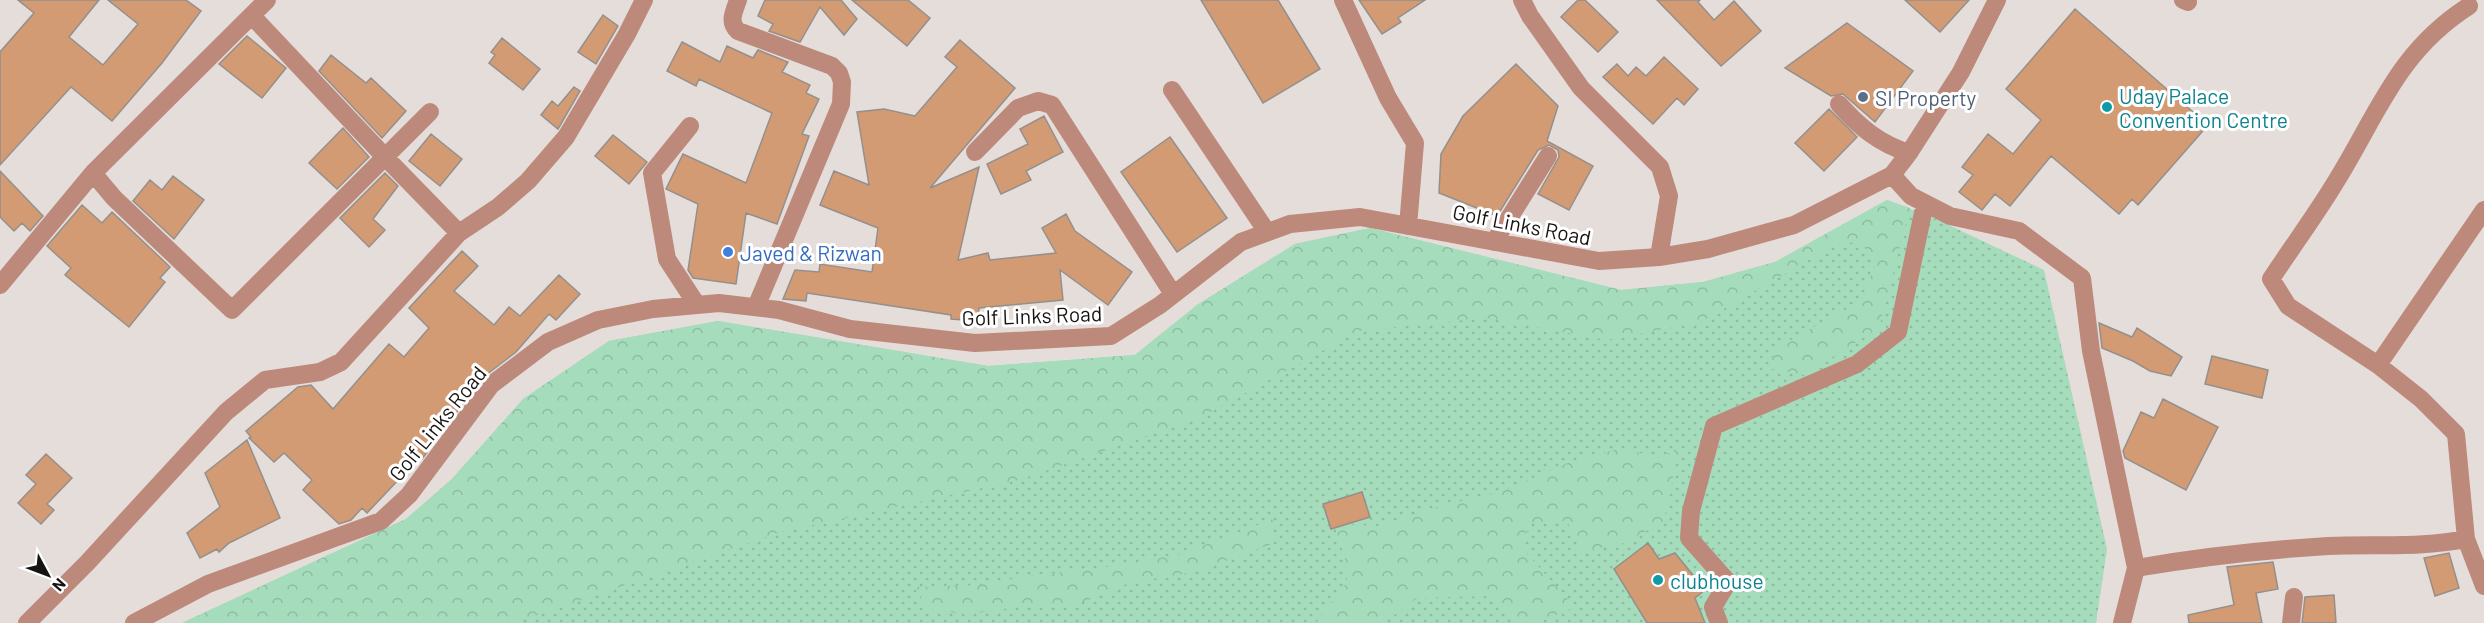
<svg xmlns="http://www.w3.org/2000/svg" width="2484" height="623" viewBox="0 0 2484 623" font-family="Barlow,sans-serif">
	<defs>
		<pattern id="grass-dots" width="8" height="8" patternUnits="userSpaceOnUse" patternTransform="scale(1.5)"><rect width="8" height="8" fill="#a5dcbc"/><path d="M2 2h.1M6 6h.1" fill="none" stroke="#8dbca1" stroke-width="1.8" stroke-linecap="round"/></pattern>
		<pattern id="forest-crowns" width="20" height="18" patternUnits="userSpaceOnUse" patternTransform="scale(1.5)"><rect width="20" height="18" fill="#a5dcbc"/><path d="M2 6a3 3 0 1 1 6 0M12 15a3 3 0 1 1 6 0" fill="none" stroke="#8dbca1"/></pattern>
	</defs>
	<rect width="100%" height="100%" fill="#e4ddda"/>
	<path fill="url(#grass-dots)" d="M1887 200 1936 219 2044 270 2107 549 2096 623H182L406 519 452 479 523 399 609 341 718 321 988 366 1135 355 1197 305 1295 244 1370 228 1621 290 1703 282 1775 262Z"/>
	<path fill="url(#forest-crowns)" d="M1887 200 1910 208 1879 328 1804 375 1767 368 1778 347 1861 301 1876 262 1860 242 1837 244 1701 322 1607 340 1485 318 1359 331 1198 419 1019 480 781 532 514 623H182L406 519 452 479 523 399 609 341 718 321 988 366 1135 355 1197 305 1295 244 1370 228 1621 290 1703 282 1775 262Z
		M1623 448 1658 458 1679 448 1664 521 1625 543 1581 552 1567 521 1533 522 1519 545 1575 607 1537 623H1519L1490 596 1417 598 1384 623H1316L1347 582 1345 559 1334 524 1380 526 1443 505 1498 493 1575 460Z
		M1273 519 1274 543 1199 571 1129 583 1079 604 1033 605 969 614 930 610 914 587 978 585 1040 574 1088 570 1181 554Z"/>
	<path fill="#d39b74" stroke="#958f8b" stroke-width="1.5" d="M18 0H99L69 37 103 65 138 24 108 0H186L201 11 162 63 112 121 71 87 0 165V52L34 13Z
		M765 0H841L857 19 844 35 820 7 800 42 769 31 773 24 758 16Z
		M852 0H908L930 18 907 46Z
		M1201 0H1278L1320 69 1263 103Z
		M1359 0H1425L1398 18 1401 22 1382 34Z
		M1578 0H1585L1618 32 1598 52 1561 17Z
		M1657 0H1700L1698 2 1714 20 1734 1 1761 31 1721 66Z
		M1905 0H1969L1940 32Z
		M2075 9 2208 125 2138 205 2132 199 2119 214 2051 156 2010 206 1995 194 1982 210 1959 192 1973 175 1962 167 1988 134 2013 154 2041 120 2006 89Z
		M603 15 618 26 596 64 578 52Z
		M1847 23 1913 71 1875 122 1843 94 1831 96 1785 68Z
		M247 36 286 68 262 98 219 64Z
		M502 38 540 69 523 90 489 63 495 55 491 52Z
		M960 40 1015 88 930 188 979 167 958 260 988 253 990 260 1056 253 1042 228 1066 214 1075 231 1132 272 1108 305 1060 270 1063 300 979 308 978 321 951 319V315L807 293 806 301 783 299 795 270 819 272 820 264 872 272 878 228 820 205 834 171 869 185 857 112 884 109 915 116 957 67 945 57Z
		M682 42 720 62 727 46 753 58 758 50 788 62 782 72 810 85 806 93 819 99 802 134 809 136 777 224 746 213 736 284 693 278 688 270 698 204 666 189 683 154 746 183 772 113 699 79 696 86 667 71Z
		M331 55 366 83 371 78 406 111 382 138 319 71Z
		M1664 57 1698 89 1684 105 1677 98 1653 124 1603 77 1617 64 1628 76 1636 67 1646 76Z
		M1516 64 1558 106 1547 141 1593 166 1569 210 1538 194 1559 157 1558 150 1549 145 1538 150 1497 216 1439 193 1441 154 1463 116Z
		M574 87 580 91 558 129 541 115 552 101 558 106Z
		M1829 109 1857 137 1824 171 1795 143Z
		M1044 116 1063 152 1026 171 1031 180 1001 194 987 164 1028 144 1020 129Z
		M343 128 369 157 337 189 309 163Z
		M431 134 462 159 440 186 409 161Z
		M613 135 647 162 629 184 595 156Z
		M1170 137 1227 218 1177 252 1121 172Z
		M0 171 43 216 30 231 22 223 14 231 0 217Z
		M385 173 398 186 373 219 385 230 369 247 340 218Z
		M173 176 204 200 174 239 133 201 150 180 162 190Z
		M82 205 102 223 112 212 170 267 160 278 165 282 129 327 65 275 71 268 47 246Z
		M462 251 478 266 454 291 494 325 509 307 520 316 559 275 580 294 556 320 549 314 516 352 482 378 422 459 420 457 367 513 362 508 351 520 339 524 303 490 312 480 284 453 274 462 249 438 251 437 246 431 298 387 311 385 333 409 389 344 404 357 429 328 409 308Z
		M2099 323 2132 337 2137 328 2182 357 2171 376 2150 371 2133 361 2102 348Z
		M2212 356 2268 370 2262 398 2205 384Z
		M2163 399 2218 427 2186 490 2125 458 2123 451 2141 412 2154 418Z
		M247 440 280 518 229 543 219 552 217 549 200 558 187 533 220 507 205 473Z
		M46 454 72 478 47 504 54 510 41 524 18 503 36 484 26 475Z
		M1362 492 1370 517 1331 529 1323 504Z
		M1648 543 1659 559 1675 553 1705 590 1695 598 1705 623H1647L1614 569Z
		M2449 553 2459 588 2435 596 2424 558Z
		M2273 562 2278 589 2256 593 2262 623H2189L2188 615 2234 605 2227 567Z
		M2334 595 2336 623H2302L2305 597Z"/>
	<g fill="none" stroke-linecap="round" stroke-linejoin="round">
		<path stroke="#bc897b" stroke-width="18" d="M738 0C734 12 728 22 738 31L832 66 839 73 842 82 841 104 756 307
			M1343 0 1388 98 1415 143 1408 226
			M1522 0 1530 16 1581 88 1660 167 1669 196 1659 257
			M2183 0 2188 2
			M2469 6C2397 52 2378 114 2335 183 2315 216 2292 247 2271 279L2288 306 2378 365 2421 399 2456 434 2466 539 2484 586
			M252 16 385 157 430 112
			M1172 90 1267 232
			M1839 104C1859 127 1880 144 1909 153
			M690 126 652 173 667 259 697 305
			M975 152 1018 108 1038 101 1052 105 1173 294
			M93 173 114 198 232 310 385 157 459 233
			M1892 175 1911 196 1950 216 2019 231 2082 278 2091 351 2136 568 2122 623
			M1494 242 1548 156
			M0 285 93 173 267 0
			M2378 365 2484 210
			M2136 568C2200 557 2263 550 2328 546 2375 544 2420 548 2466 539
			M27 623 87 563 226 412 265 380 320 372 341 362 459 233 498 207 528 181 566 137 627 34 644 0
			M134 623 208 584 381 521 409 495 491 385 548 342 598 320 653 309 719 303 779 310 850 329 975 343 1111 336 1160 305 1241 242 1290 224 1360 217 1599 261 1659 257 1708 249 1794 225 1892 175 1909 153 1961 72 1997 0
			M1719 623 1713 607 1728 582 1689 538 1691 511 1714 426 1857 364 1898 332 1925 203
			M2291 623 2294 597"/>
	</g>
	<circle fill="#5c6f8a" stroke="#fff" stroke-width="2" cx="1863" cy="97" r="6"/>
	<g fill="#0f9aa8" stroke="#fff" stroke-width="2">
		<circle cx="2107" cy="107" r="6"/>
		<circle cx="1658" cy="580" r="6"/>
	</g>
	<circle fill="#3f7fe0" stroke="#fff" stroke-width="2" cx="728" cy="252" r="6"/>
	<g text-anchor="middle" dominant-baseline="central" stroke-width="6" stroke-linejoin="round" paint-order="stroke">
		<g font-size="21" fill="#0d838f" stroke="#fff" text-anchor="start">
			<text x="2119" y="95">Uday Palace<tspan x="2119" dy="24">Convention Centre</tspan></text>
			<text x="1670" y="580">clubhouse</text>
		</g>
		<g font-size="21" fill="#4e5e75" stroke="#fff" text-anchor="start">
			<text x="1875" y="97">SI Property</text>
		</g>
		<g font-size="21" fill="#161412" stroke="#fff">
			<text transform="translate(1522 224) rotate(11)">Golf Links Road</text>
			<text transform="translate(1032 315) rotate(-2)">Golf Links Road</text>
			<text transform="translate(437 423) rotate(-51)">Golf Links Road</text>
		</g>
		<g font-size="21" fill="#366cbe" stroke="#fff" text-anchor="start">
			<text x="740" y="252">Javed &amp; Rizwan</text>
		</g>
	</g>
	<g transform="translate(48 575) rotate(131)" stroke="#ffffff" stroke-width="4.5" paint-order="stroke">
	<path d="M0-4.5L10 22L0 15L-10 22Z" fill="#161412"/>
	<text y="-9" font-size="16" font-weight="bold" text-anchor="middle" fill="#161412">N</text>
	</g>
</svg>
